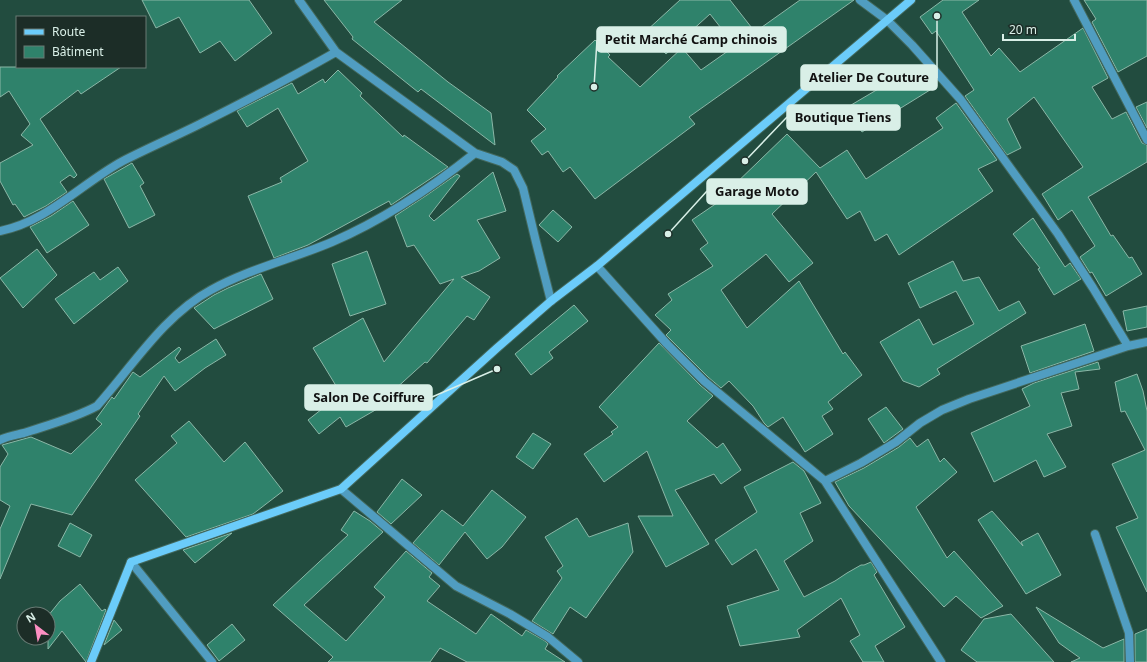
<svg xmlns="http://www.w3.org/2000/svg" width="1147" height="662" viewBox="0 0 1147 662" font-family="'Noto Sans',sans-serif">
	<rect width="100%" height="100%" fill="#224c3f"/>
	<path fill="#2f826b" stroke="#8bb7a7" d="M142 0H249L272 33 235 61 220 41 200 53 179 17 156 28Z
		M324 0H402L374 22 448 82 491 113 495 145 421 89 418 92 352 39 353 37Z
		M680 0H730L755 32 800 0H854L689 117 695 124 595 199 570 167 563 172 548 151 542 155 531 141 546 129 527 110 558 77 557 76 595 40 610 55 608 57 640 87 682 48 701 70 735 46 710 14 666 54 645 32Z
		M943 0H979L962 12 991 56 999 48 1020 72 1083 28 1108 78 1092 87 1112 119 1126 112 1142 143 1147 145V162L1088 197 1111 236 1113 235 1129 258 1132 257 1142 274 1106 296 1092 272 1090 273 1080 257 1095 246 1072 210 1058 220 1042 194 1083 167 1034 97 1007 119 1021 148 1007 155 965 96 974 90 936 31 932 34 920 17Z
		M1084 0H1147V56L1118 72 1092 22 1096 19Z
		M913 66 930 90 862 132 846 108 885 85Z
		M0 67H121L81 94 78 90 40 119 77 175 74 178 70 175 60 182 67 192 46 206 24 217 15 204 13 205 0 181V163L33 145 21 135 30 124 9 91 0 97Z
		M338 70 362 93 360 96 403 137 404 135 448 167 391 205 389 201 308 245 274 258 248 196 282 182 280 178 308 161 278 108 247 127 237 111 292 83 298 94 323 79 325 83Z
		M1147 102V128L1136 107Z
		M956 103 997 160 978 169 993 191 899 255 887 234 875 241 860 211 847 219 816 172 772 214 813 263 789 282 766 254 721 290 747 328 799 281 843 354 845 352 862 375 828 402 833 409 822 416 833 434 805 452 783 417 768 427 764 423 753 406 729 381 721 388 708 377 666 335 671 330 655 315 672 300 668 294 713 266 700 249 708 243 692 220 733 192 730 189 787 134 820 168 847 150 866 179 943 128 936 118Z
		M132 163 144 183 140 186 155 215 129 228 104 179Z
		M493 172 506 211 477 220 500 258 479 271 461 277 490 297 474 320 467 316 427 363 425 362 382 401 384 405 346 427 340 417 319 434 308 420 341 394 313 348 363 318 384 362 454 279 440 284 414 245 407 247 395 216 427 195 457 174 460 176 429 216 434 221Z
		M73 201 89 225 47 253 30 227 51 216Z
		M553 210 572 227 558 242 539 225Z
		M1033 218 1065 267 1070 263 1081 279 1054 295 1038 269 1040 268 1013 234Z
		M37 249 57 275 23 308 0 278Z
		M367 251 386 304 350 316 332 264Z
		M953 261 963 281 979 277 999 311 1019 301 1026 313 937 369 940 374 919 387 903 381 880 342 919 319 933 345 974 324 956 291 920 308 908 283Z
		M118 267 128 281 74 324 55 299 94 272 100 280Z
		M261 274 273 299 214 329 194 308 214 295 228 288Z
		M574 305 588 321 549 352 553 358 531 375 515 354Z
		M1147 306V327L1127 331 1123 311Z
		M1085 324 1094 351 1030 373 1021 346Z
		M216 339 226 355 205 368 175 391 164 376 138 414 140 416 72 515 31 504 0 579V529L10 506 0 500V467L8 454 2 445 31 437 71 454 102 424 96 419 112 397 114 399 133 372 140 377 179 347 181 349 175 358 179 363Z
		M659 343 700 385 713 396 687 421 717 448 723 443 741 470 721 484 714 474 675 490 709 544 666 567 638 516H673L647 451 604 482 584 454 613 434 611 432 618 427 599 407Z
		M1098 362 1100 369 1075 372 1079 389 1061 393 1072 426 1047 434 1066 467 1044 477 1036 460 994 482 971 433 1030 406 1022 389 1034 383Z
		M1137 374 1143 391 1147 411V592L1116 527 1138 518 1112 464 1145 450 1125 411 1121 412 1115 382Z
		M886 407 903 429 884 443 868 419Z
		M189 421 224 462 245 442 283 491 253 514 186 537 135 480 177 443 171 436Z
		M533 433 551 444 533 469 516 457Z
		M910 438 917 447 928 439 940 462 944 458 957 472 916 507 947 558 954 551 1003 606 981 618 956 596 944 607 849 506 835 482 864 468 899 447Z
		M793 462 804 471 821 503 800 513 813 541 784 561 804 597 835 581 847 573 861 565H864L871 562 877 572 874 575 905 627 875 646 884 662H863L850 641 860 635 841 598 797 630 800 637 740 646 727 606 779 590 756 549 732 565 715 540 757 512 744 487Z
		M402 479 422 495 391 524 377 512Z
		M492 490 526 517 502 547 487 559 465 532 439 565 413 543 442 510 463 526Z
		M354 511 370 521 383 532 304 605 346 641 385 597 374 587 406 551 432 573 429 577 440 586 427 601 476 634 491 614 522 636 526 630 545 641 548 644 545 649 565 662H467L440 648 430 662H328L333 657 273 605 348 535 341 530Z
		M992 511 1023 546 1021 542 1038 533 1061 575 1026 594 978 520Z
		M577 518 589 537 628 523 633 552 586 618 570 607 553 634 532 621 562 578 557 571 563 566 545 537Z
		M70 523 92 535 80 557 58 546Z
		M232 533 195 563 183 550Z
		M80 584 102 611 105 609 106 610 86 662 62 631 48 649V616L60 601Z
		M1036 607 1103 648 1124 639V662H1071L1080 658 1059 643Z
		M1011 614 1054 662H977L961 650 984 619Z
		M114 620 122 630 104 645Z
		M232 624 245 640 219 661 207 645Z
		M1147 629V662H1135V634Z"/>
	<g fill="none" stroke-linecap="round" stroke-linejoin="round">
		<g stroke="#43695d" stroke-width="10">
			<path id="street" d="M299 0 336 52 475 153 502 162 514 170 523 188 536 242 551 301
				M860 0 887 20 912 45 961 100 1058 234 1093 288 1128 346
				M1074 0 1147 140
				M0 231C47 222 82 183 123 161 148 148 174 137 200 124 246 101 292 77 336 52
				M597 266 667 344 704 381 825 481 941 662
				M0 440C8 436 16 435 24 433 48 425 75 418 97 406 132 367 164 315 211 290 249 269 292 259 332 242 383 220 431 188 475 153
				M825 481 861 463 896 442 920 423 942 410 969 399 1128 346 1147 342
				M341 489 456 586 510 614 548 637 578 662
				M1095 534 1129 633 1130 662
				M131 562 212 662"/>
		</g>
		<g stroke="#43695d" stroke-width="10">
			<path id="secondary" d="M91 662 131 562 341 489 497 348 551 301 597 266 911 0"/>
		</g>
		<use href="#street" stroke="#509dc1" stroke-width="8"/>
		<use href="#secondary" stroke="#6bccfa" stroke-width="8"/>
	</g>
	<path fill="none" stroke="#d9efe7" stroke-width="1.5" d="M594 87L597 40M937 16L937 78M745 161L787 117M668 234L707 191M497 369L432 397"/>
	<g fill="#d9efe7" stroke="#1c2d27" stroke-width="1.5">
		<circle cx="594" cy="87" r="4"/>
		<circle cx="937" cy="16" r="4"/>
		<circle cx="745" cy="161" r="4"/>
		<circle cx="668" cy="234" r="4"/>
		<circle cx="497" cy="369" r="4"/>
	</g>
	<g fill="#d9efe7" stroke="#d9efe7" stroke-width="1.5">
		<rect x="597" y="27" width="189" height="25" rx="4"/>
		<rect x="801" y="65" width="136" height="25" rx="4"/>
		<rect x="787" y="105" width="113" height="25" rx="4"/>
		<rect x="707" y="179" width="100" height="25" rx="4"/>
		<rect x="305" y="385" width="127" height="25" rx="4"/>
	</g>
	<g font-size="13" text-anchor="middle" font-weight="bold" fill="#111">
		<text x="691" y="44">Petit Marché Camp chinois</text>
		<text x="869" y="82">Atelier De Couture</text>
		<text x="843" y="122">Boutique Tiens</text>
		<text x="757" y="196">Garage Moto</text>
		<text x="369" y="402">Salon De Coiffure</text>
	</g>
	<rect x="16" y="16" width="130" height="52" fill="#1c2d27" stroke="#687b74"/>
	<rect x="24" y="29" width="20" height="6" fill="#6bccfa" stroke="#687b74"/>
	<text x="52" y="36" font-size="12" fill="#d9efe7">Route</text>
	<rect x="24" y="46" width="20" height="12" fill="#2f826b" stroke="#687b74"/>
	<text x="52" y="56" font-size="12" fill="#d9efe7">Bâtiment</text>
	<g transform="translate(36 626) rotate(329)"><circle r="19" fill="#1c2d27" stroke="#687b74"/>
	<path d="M0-3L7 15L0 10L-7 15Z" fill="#fc8fc2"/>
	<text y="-6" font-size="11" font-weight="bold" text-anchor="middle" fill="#d9efe7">N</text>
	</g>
	<path d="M1003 34v6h72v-6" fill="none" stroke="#d9efe7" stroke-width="2"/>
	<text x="1009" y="34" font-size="12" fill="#d9efe7" stroke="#1c2d27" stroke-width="3" paint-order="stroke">20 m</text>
</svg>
